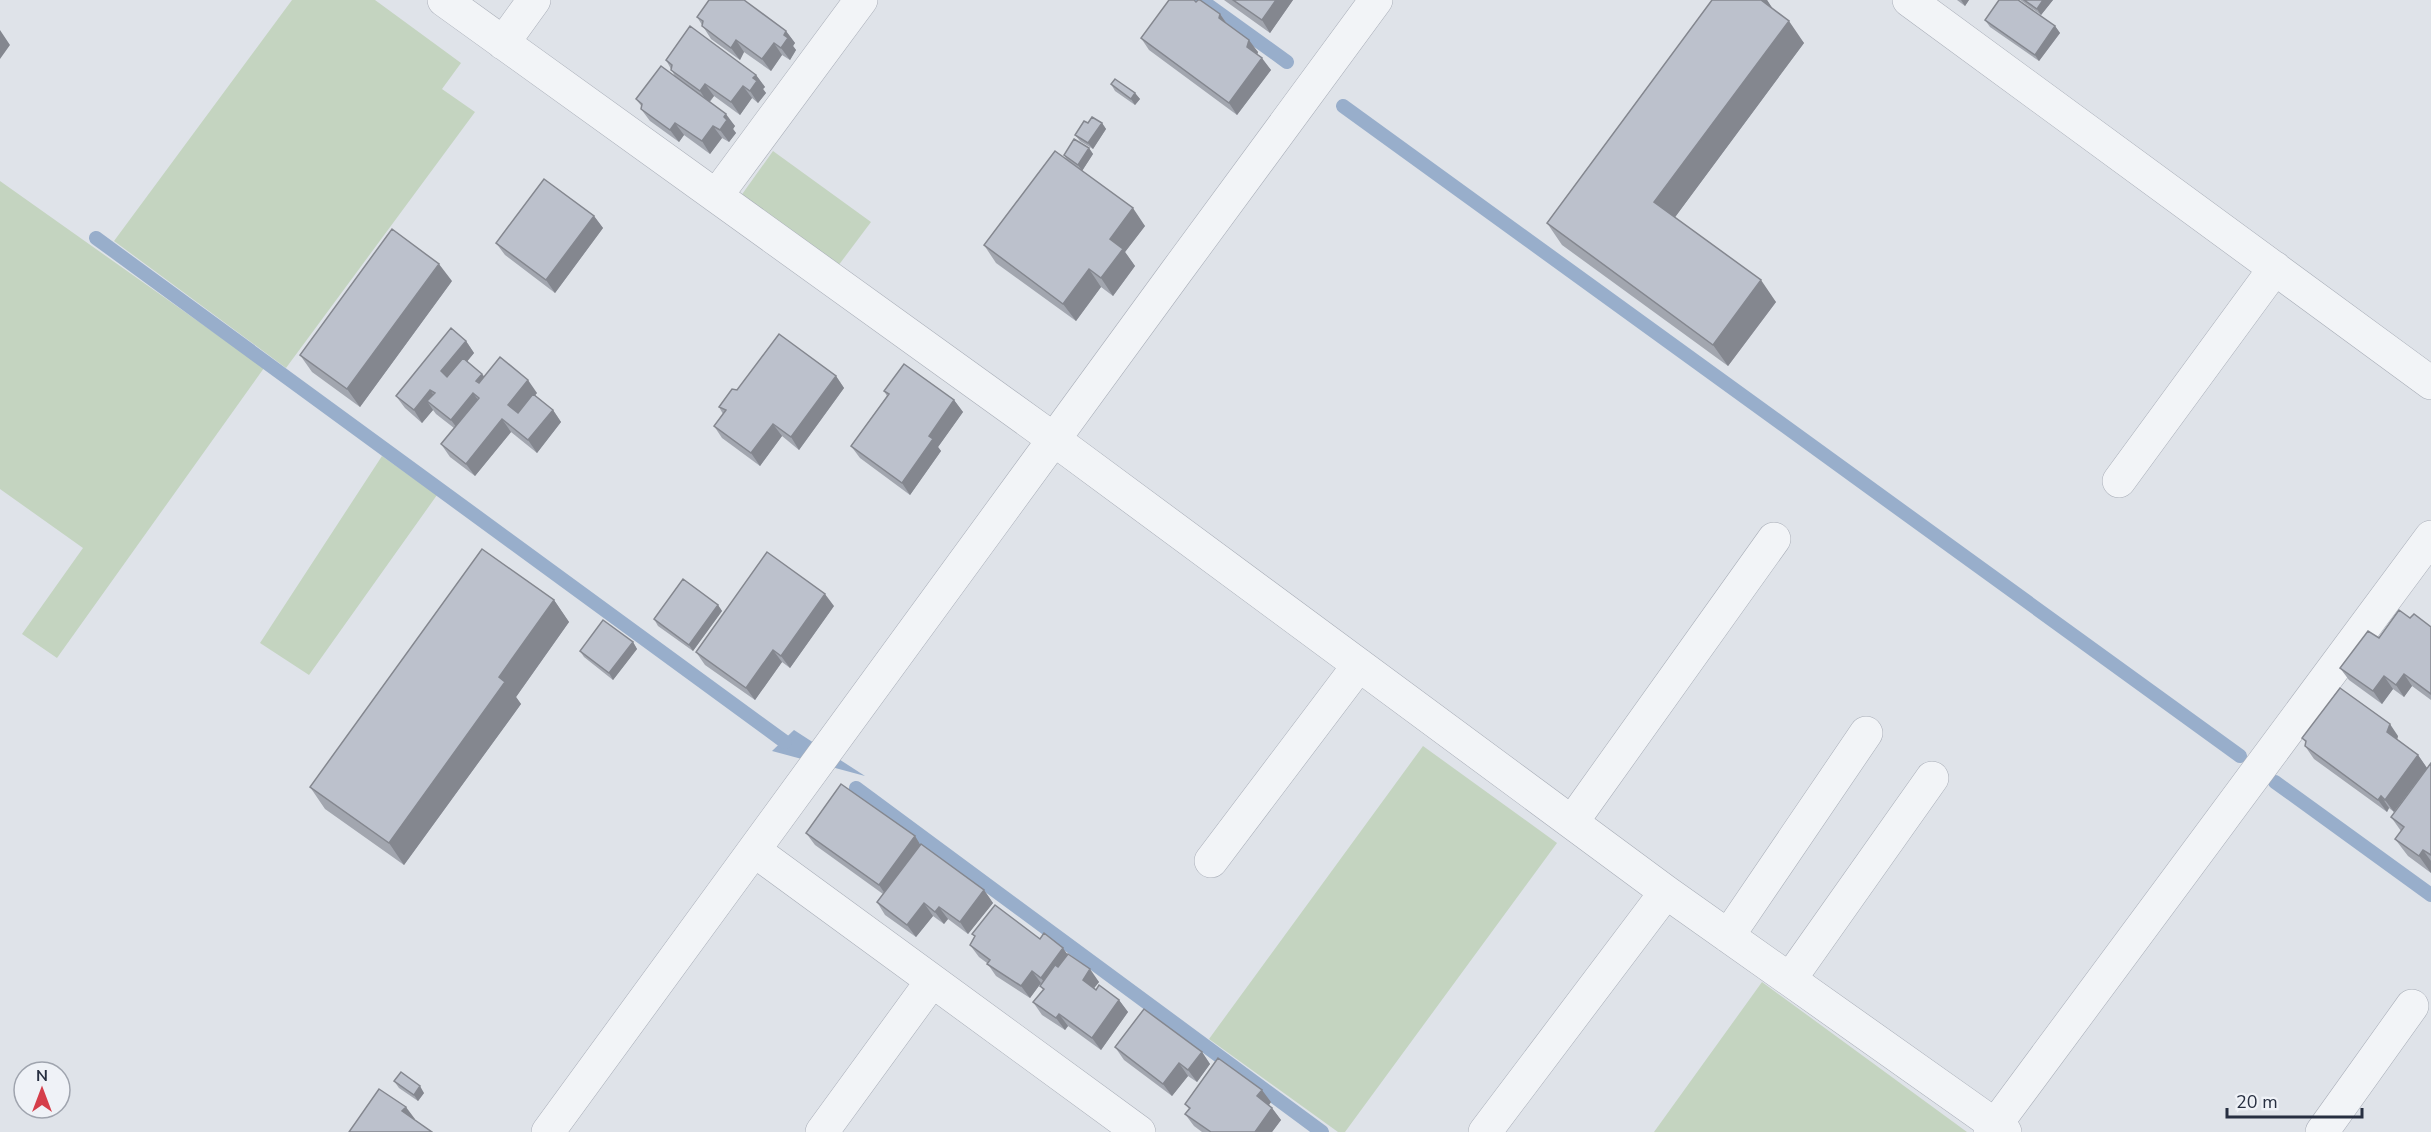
<svg xmlns="http://www.w3.org/2000/svg" width="2431" height="1132" viewBox="0 0 2431 1132" font-family="'Nunito Sans',sans-serif">
	<rect width="100%" height="100%" fill="#dfe3e9"/>
	<path fill="#c4d4c0" d="M292 0H375L461 63 442 89 475 112 286 368 114 241Z
		M773 151 871 222 835 270 738 200Z
		M0 181 264 368 57 658 22 634 83 548 0 489Z
		M382 456 437 495 309 675 260 643Z
		M1423 746 1557 843 1345 1132H1338L1209 1039Z
		M1762 982 1967 1132H1654Z"/>
	<path fill="#98aecb" d="M794 730 865 776 772 751Z"/>
	<g fill="none" stroke-linecap="round" stroke-linejoin="round">
		<path stroke="#98aecb" stroke-width="14" d="M1201 0 1287 62
			M1343 106 2240 756
			M96 238 785 742
			M2275 782 2431 895
			M856 788 1322 1132"/>
		<g stroke="#a8adb7" stroke-width="34">
			<path id="minor" d="M444 0 1052 438 1666 892 2005 1132
				M1909 0 2431 383
				M503 43 534 0
				M716 196 861 0
				M2119 481 2275 268
				M1572 822 1774 539
				M755 851 1139 1132
				M1211 861 1359 665
				M1728 936 1866 733
				M1790 979 1932 778
				M548 1132C825 756 1098 376 1376 0
				M822 1132 932 981
				M1485 1132 1666 892
				M1990 1132 2431 537
				M2322 1132 2412 1006"/>
		</g>
		<use href="#minor" stroke="#f2f4f7" stroke-width="33"/>
	</g>
	<path fill="#a2a6af" d="M1224 0H1293L1270 33Z
		M1712 0H1767L1773 10 1804 43 1675 217 1776 302 1728 366 1562 245 1547 223Z
		M1957 0H1969L1965 6Z
		M2020 0H2053L2041 15Z
		M1220 14 1227 24 1258 52 1257 54 1271 70 1237 115 1149 50 1141 38Z
		M697 17 786 31 795 43 793 46 796 50 790 60 782 55 771 71 744 52 740 60 711 39Z
		M1985 20 2055 26 2060 33 2039 61 1990 27Z
		M666 60 756 75 765 87 763 89 766 93 758 103 752 98 740 115 714 96 710 102 735 126 733 129 736 133 729 142 722 138 710 154 684 135 679 142 650 121 641 109 642 107 636 99 676 78Z
		M1111 84 1135 93 1140 99 1135 105 1115 91Z
		M1088 123H1102L1106 129 1093 149 1080 141 1075 135Z
		M1089 148 1093 154 1082 171 1145 226 1125 252 1135 266 1113 296 1101 287 1076 321 996 263 984 245 1067 160 1064 155Z
		M594 216 603 228 555 293 505 255 496 243Z
		M452 281 360 407 312 372 300 355Z
		M466 341 474 353 467 361 484 376 537 393 535 395 553 410 561 422 537 453 511 432 475 476 450 457 441 444 454 428 436 414 433 410 422 423 405 408 396 396Z
		M836 376 844 388 799 450 782 436 760 466 722 438 714 426 723 414 719 407 737 390Z
		M884 391 954 400 963 412 938 447 941 451 910 495 860 458 851 446 887 396Z
		M554 600 569 622 516 697 521 704 404 865 325 809 310 787Z
		M718 605 722 611 693 651 658 626 654 619Z
		M834 606 790 668 782 662 755 700 705 665 696 652Z
		M2410 618 2431 627V700L2412 686 2404 697 2393 689 2382 704 2349 680 2340 668 2379 638Z
		M633 642 637 649 613 680 584 657 580 651Z
		M2398 736 2397 739 2418 755 2427 768 2394 812 2389 808 2387 812 2314 759 2305 746 2306 743 2302 738Z
		M2431 763V873L2408 856 2395 839 2401 831 2391 817Z
		M806 833 915 836 920 845 984 890 993 903 968 934 948 919 944 924 933 916 916 937 885 915 877 902 883 894 815 845Z
		M972 934 1040 939 1068 954 1099 982 1094 988 1119 1000 1128 1012 1101 1050 1068 1026 1065 1030 1042 1015 1033 1002 1043 990 1040 986 1041 983 1030 998 996 976 987 963 979 957 970 945 975 937Z
		M1115 1047 1202 1052 1210 1064 1197 1082 1188 1076 1172 1096 1124 1060Z
		M394 1081 424 1093 418 1101 399 1088Z
		M1271 1102 1269 1105 1272 1108 1281 1120 1272 1132H1202L1194 1126 1185 1114 1189 1109 1185 1104Z"/>
	<path fill="#84878f" d="M1276 0H1293L1270 33 1262 20Z
		M1761 0H1767L1773 9Z
		M1961 0H1969L1965 6Z
		M2043 0H2053L2041 15 2037 9Z
		M1220 14 1229 27 1219 18Z
		M1789 21 1804 43 1670 224 1654 202Z
		M2055 26 2060 33 2039 61 2035 55Z
		M0 30 10 45 0 59Z
		M786 31 795 43 793 46 796 50 790 60 781 48 784 35Z
		M736 40 744 52 740 60 731 48Z
		M1249 40 1258 52 1256 59 1247 47Z
		M774 43 782 55 771 71 762 59Z
		M1262 58 1271 70 1237 115 1229 103Z
		M756 75 765 87 763 89 766 93 758 103 750 91 753 78Z
		M705 84 714 96 708 103 700 91Z
		M743 86 752 98 740 115 731 102Z
		M1135 93 1140 99 1135 105 1131 99Z
		M726 114 735 126 733 129 736 133 729 142 720 130 724 117Z
		M675 123 684 135 679 142 670 130Z
		M1102 123 1106 129 1093 149 1088 143Z
		M713 126 722 138 710 154 702 141Z
		M1089 148 1093 154 1082 171 1078 165Z
		M1133 208 1145 226 1125 252 1135 266 1113 296 1101 278 1110 239Z
		M594 216 603 228 555 293 546 280Z
		M439 264 452 281 360 407 347 389Z
		M1089 269 1101 287 1076 321 1063 304Z
		M1761 280 1776 302 1728 366 1713 345Z
		M466 341 474 353 449 384 441 371Z
		M482 374 491 386 476 381Z
		M836 376 844 388 799 450 791 437Z
		M528 380 537 393 517 417 508 405Z
		M430 390 439 402 427 401 433 410 422 423 414 410Z
		M473 393 482 405 460 432 451 420Z
		M954 400 963 412 938 447 941 451 910 495 902 483 929 436Z
		M553 410 561 422 537 453 528 440Z
		M502 419 511 432 475 476 466 464Z
		M773 424 782 436 760 466 751 453Z
		M825 594 834 606 790 668 781 656Z
		M554 600 569 622 516 697 521 704 404 865 389 843 499 677Z
		M718 605 722 611 693 651 689 645Z
		M633 642 637 649 613 680 609 673Z
		M773 650 782 662 755 700 746 688Z
		M2404 674 2412 686 2404 697 2396 685Z
		M2384 676 2393 689 2382 704 2373 691Z
		M2390 724 2398 736 2396 744 2387 732Z
		M2418 755 2427 768 2394 812 2385 800Z
		M2381 796 2389 808 2387 812 2378 800Z
		M915 836 923 849 888 898 879 885Z
		M2423 850 2431 861V873L2419 856Z
		M984 890 993 903 968 934 960 922Z
		M924 903 933 916 916 937 907 925Z
		M939 907 948 919 944 924 935 912Z
		M1063 948 1072 961 1050 990 1041 978Z
		M1090 969 1099 982 1091 992 1083 980Z
		M1032 971 1041 983 1030 998 1021 986Z
		M1119 1000 1128 1012 1101 1050 1092 1038Z
		M1059 1014 1068 1026 1065 1030 1056 1018Z
		M1202 1052 1210 1064 1197 1082 1188 1070Z
		M1179 1063 1188 1076 1172 1096 1163 1084Z
		M420 1086 424 1093 418 1101 414 1095Z
		M1262 1090 1271 1102 1266 1109 1257 1096Z
		M406 1107 415 1119 411 1124 402 1111Z
		M1272 1108 1281 1120 1272 1132H1255Z"/>
	<path fill="#bcc1cc" stroke="#84878f" stroke-width="1.5" d="M709 0H744L786 31 784 35 788 38 781 48 774 43 762 59 736 40 731 48 702 26 703 21 697 17Z
		M1169 0H1194L1196 2 1198 0H1200L1220 14 1219 18 1249 40 1247 47 1262 58 1229 103 1141 38Z
		M1233 0H1276L1262 20Z
		M1712 0H1761L1789 21 1654 202 1761 280 1713 345 1547 223Z
		M1999 0H2018L2055 26 2035 55 1985 20Z
		M2024 0H2043L2037 9Z
		M690 26 756 75 753 78 757 81 750 91 743 86 731 102 705 84 700 91 671 70 672 65 666 60Z
		M661 66 726 114 724 117 727 120 720 130 713 126 702 141 675 123 670 130 641 109 642 104 636 99Z
		M1115 79 1135 93 1131 99 1111 84Z
		M1092 117 1102 123 1088 143 1075 135 1084 121 1088 123Z
		M1074 139 1089 148 1078 165 1064 155Z
		M1055 151 1133 208 1110 239 1123 249 1101 278 1089 269 1063 304 984 245Z
		M544 179 594 216 546 280 496 243Z
		M392 229 439 264 347 389 300 355Z
		M451 328 466 341 441 371 447 377 463 358 482 374 476 381 479 383 500 357 528 380 508 405 518 413 533 394 553 410 528 440 502 419 466 464 441 444 479 398 473 393 451 420 427 401 435 393 430 390 414 410 396 396Z
		M779 334 836 376 791 437 773 424 751 453 714 426 726 410 719 407 732 389 737 390Z
		M904 364 954 400 929 436 933 439 902 483 851 446 889 394 884 391Z
		M482 549 554 600 499 677 505 682 389 843 310 787Z
		M767 552 825 594 781 656 773 650 746 688 696 652Z
		M683 579 718 605 689 645 654 619Z
		M2399 610 2410 618 2414 614 2431 627V694L2404 674 2396 685 2384 676 2373 691 2340 668 2368 631 2379 638Z
		M603 620 633 642 609 673 580 651Z
		M2340 688 2390 724 2387 732 2418 755 2385 800 2381 796 2378 800 2305 746 2306 741 2302 738Z
		M2431 763V855L2423 850 2419 856 2395 839 2404 827 2391 817Z
		M841 784 915 836 879 885 806 833Z
		M921 844 984 890 960 922 939 907 935 912 924 903 907 925 877 902Z
		M995 905 1040 939 1044 933 1063 948 1041 978 1032 971 1021 986 987 964 990 960 970 945 975 936 972 934Z
		M1068 954 1090 969 1083 980 1096 990 1099 985 1119 1000 1092 1038 1059 1014 1056 1018 1033 1002 1044 989 1040 986 1055 965 1058 967Z
		M1144 1009 1202 1052 1188 1070 1179 1063 1163 1084 1115 1047Z
		M1218 1058 1262 1090 1257 1096 1272 1108 1255 1132H1211L1185 1114 1190 1108 1185 1104Z
		M401 1072 420 1086 414 1095 394 1081Z
		M379 1089 406 1107 402 1111 432 1132H349Z"/>
	<g transform="translate(42 1090)"><circle r="28" fill="#eff2f7" stroke="#9fa4ae" stroke-width="1.5"/>
	<path d="M0-4.5L10 22L0 15L-10 22Z" fill="#d53e4a"/>
	<text y="-9" font-size="16" font-weight="bold" text-anchor="middle" fill="#272f41">N</text>
	</g>
	<path d="M2227 1108v9h135v-9" fill="none" stroke="#272f41" stroke-width="3"/>
	<text x="2236" y="1108" font-size="18" fill="#272f41" stroke="#eff2f7" stroke-width="4.5" paint-order="stroke">20 m</text>
</svg>
